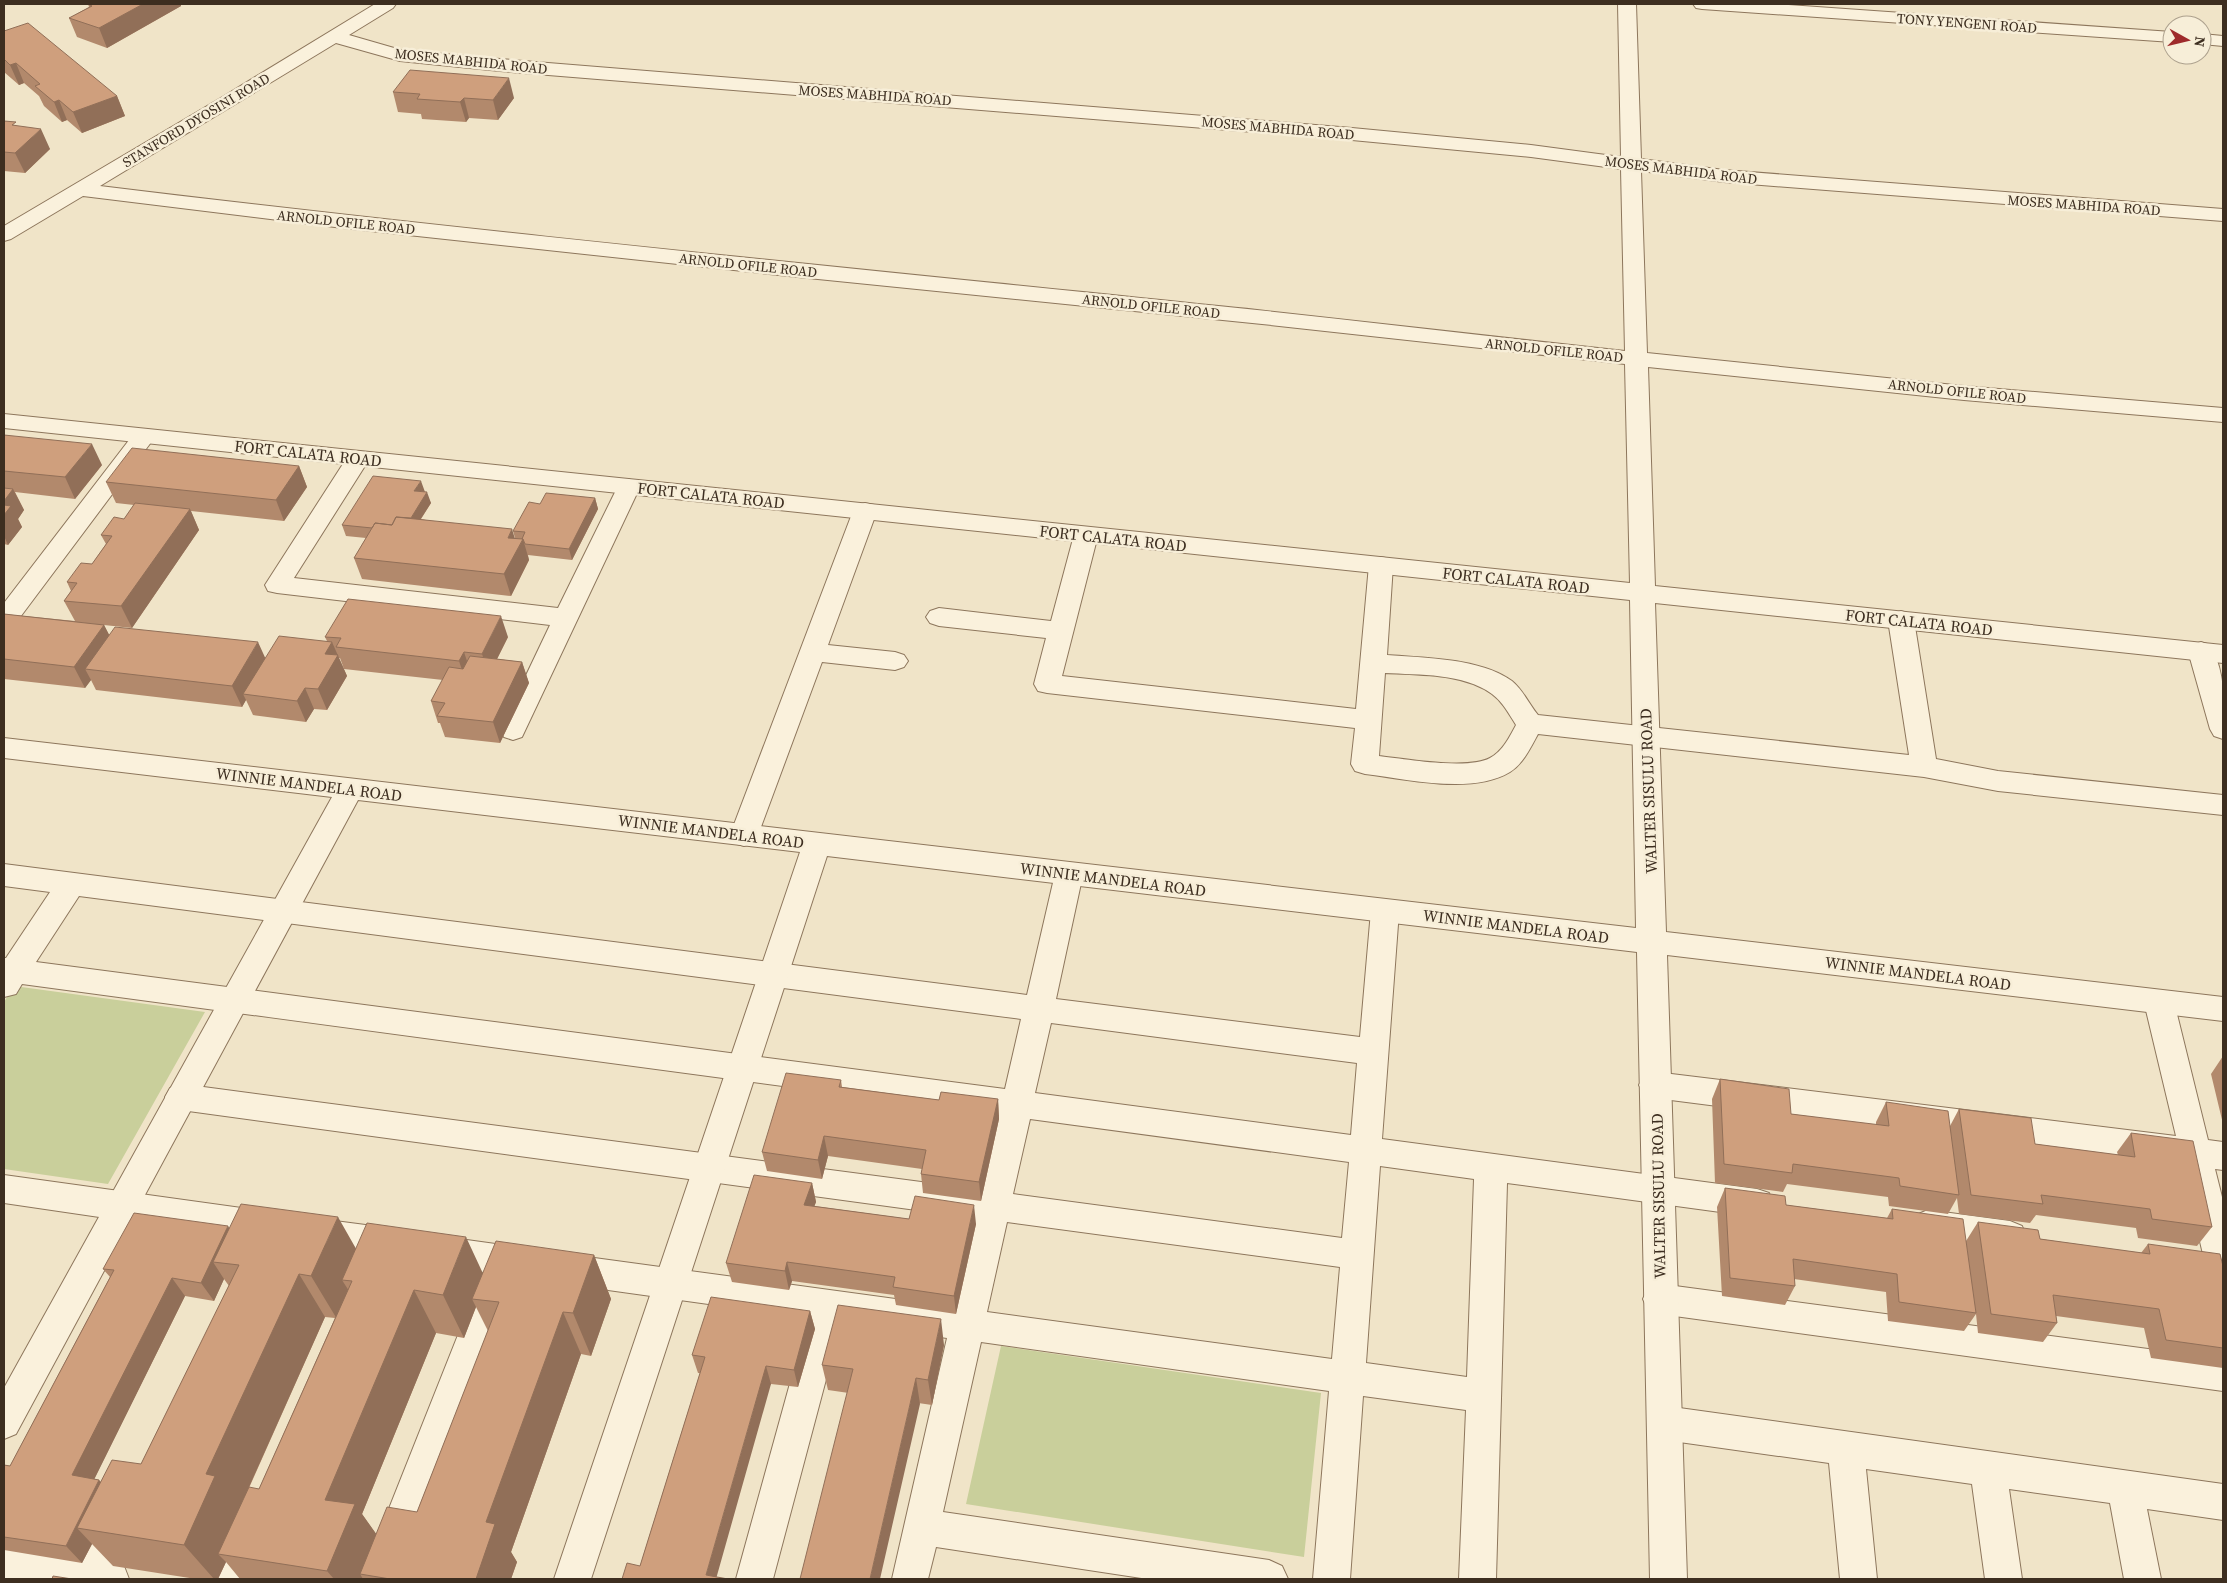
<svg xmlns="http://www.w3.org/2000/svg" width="2227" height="1583" viewBox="0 0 2227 1583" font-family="'Source Serif 4',serif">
	<rect width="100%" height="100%" fill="#f0e4c8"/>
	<path fill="#c9cf9b" d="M14 986 205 1012 108 1184 4 1169V1002Z
		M1001 1346 1321 1393 1304 1557 966 1504Z"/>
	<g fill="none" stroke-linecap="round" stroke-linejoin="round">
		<g stroke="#8d765c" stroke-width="2">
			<path id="lane" d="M144 429 152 431 156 436 152 441 15 624 4 626V603L136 431Z
				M358 451 366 453 370 458 294 578 558 608 620 482 628 479 636 482 640 487 522 737 513 740 504 737 500 730 550 625 277 593 268 591 265 585 350 453Z
				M865 503 874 505 877 511 828 645 895 652 904 655 908 661 904 667 895 670 822 662 758 835 754 843 744 846 734 843 730 835 853 511 856 505Z
				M1086 527 1095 529 1098 535 1062 676 1356 709 1369 565 1372 559 1381 557 1390 559 1393 565 1387 655C1424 658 1481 658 1512 681 1523 690 1529 704 1538 715L1909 755 1888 620 1892 614 1901 611 1910 614 1914 620 1936 759 1998 771 2223 795V815L1998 791 1924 777 1538 734C1531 747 1523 764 1510 772 1472 795 1407 779 1365 774L1355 771 1351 764 1355 728 1047 693 1038 691 1034 684 1046 638 939 626 930 623 926 617 930 611 939 608 1051 621 1074 535 1077 529ZM1385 673C1419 675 1464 673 1492 694 1503 702 1509 714 1516 725 1510 736 1503 751 1490 758 1468 770 1405 759 1379 756Z
				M2201 642 2210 645C2226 672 2225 708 2223 739L2214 736 2210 729 2188 651 2192 645Z
				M1069 863 1079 866 1083 874 1056 999 1360 1037 1371 911 1375 903 1385 900 1395 903 1399 911 1382 1139 1757 1189 1769 1193 1773 1203 1769 1213 1757 1217 1507 1183 1496 1579H1459L1466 1410 1363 1396 1350 1579H1313L1329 1391 981 1342 943 1512 1269 1560 1282 1566 1288 1579H1148L936 1547 928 1579H892L947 1338 841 1323 773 1579H736L808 1318 565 1284 553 1280 548 1269 553 1258 565 1254 954 1307 975 1218 181 1110 170 1106 165 1097 170 1088 181 1084 982 1190 999 1115 22 984 16 994 4 997V958H6L50 892 4 886V864L1027 995 1055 874 1059 866ZM79 896 1021 1019 1005 1089 36 962ZM1051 1023 1357 1063 1351 1135 1035 1093ZM1030 1119 1349 1162 1342 1238 1013 1194ZM1380 1166 1474 1179 1467 1377 1366 1363ZM1007 1222 1340 1267 1332 1359 987 1312Z
				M2159 990 2170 993 2174 1002 2208 1140 2223 1142V1170L2215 1169 2223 1201V1282L2211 1278 2206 1267 2182 1165 1655 1098 1644 1094 1639 1085 1644 1076 1655 1072 2176 1136 2144 1002 2148 993Z
				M4 1175 270 1212 282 1217 286 1227 282 1237 270 1242 4 1203Z
				M1928 1210 2010 1221 2022 1226 2026 1236 2022 1246 2010 1251 1928 1240 1916 1235 1912 1225 1916 1215Z
				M312 1218 396 1229 408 1234 413 1244 408 1254 396 1259 312 1248 300 1243 296 1233 300 1223Z
				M438 1236 524 1248 536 1252 541 1263 536 1274 524 1278 509 1276 512 1282 397 1579H361L483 1272 438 1266 426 1261 421 1251 426 1241Z
				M1660 1284 2223 1359V1391L1660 1314 1648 1310 1643 1299 1648 1288Z
				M1665 1406 2223 1484V1520L2147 1509 2161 1579H2124L2110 1503 2009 1489 2022 1579H1985L1972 1484 1866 1469 1877 1579H1840L1829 1463 1665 1440 1653 1435 1647 1423 1653 1411Z
				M115 1501 128 1506 133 1519 113 1561 124 1566 129 1579H4V1544L77 1555 102 1506Z
				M249 1520 262 1525 267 1538 250 1579H213L236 1525Z"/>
		</g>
		<g stroke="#8d765c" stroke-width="2">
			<path id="street" d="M375 4H396L393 8 349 35 401 50 500 59 1352 128 1531 145 1621 157 1618 4H1636L1641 159 1724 170 2223 209V221L1724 182 1641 171 1647 353 1964 386 2223 408V422L1964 400 1648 367 1655 586 2223 645V663L1655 603 1666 932 2223 997V1021L1667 955 1687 1579H1650L1637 952 827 856 591 1579H554L800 852 358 800 16 1434 4 1439V1388L332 797 4 758V738L1636 928 1630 600 4 428V414L1630 583 1625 364 1262 324 798 277 343 228 83 196 11 239 4 241V226L224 96ZM336 43 400 61 500 71 1352 140 1531 157 1621 169 1625 351C1502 338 1380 323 1257 310 871 270 485 233 100 186Z
				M1693 4H1775L2172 32V42L1702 9 1696 8Z
				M2202 34 2223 36V46L2202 44Z"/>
		</g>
		<use href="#lane" fill="#faf1dc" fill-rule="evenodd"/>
		<use href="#street" fill="#faf1dc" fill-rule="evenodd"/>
	</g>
	<path fill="#b2896c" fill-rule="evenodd" d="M88 4 181 6 107 48 77 37 69 18 89 7Z
		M4 31 117 96 125 116 82 133 67 120 62 122 44 106 39 96 24 83 19 85 4 72Z
		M393 92 514 98 498 120 469 118 466 122 422 119 421 114 398 112Z
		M4 121 17 126 50 149 25 173 4 171Z
		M4 435 102 465 75 499 15 492 24 510 18 519 22 527 8 545 4 544Z
		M299 466 307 487 284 521 191 511 199 530 132 628 104 625 109 635 265 659 327 641 325 637H508L497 659 522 662 529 683 500 743 445 737 440 723H438L431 701 443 680 344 669 340 658H339L347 676 327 710 314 709 306 722 253 715 246 700 242 707 96 690 91 680 85 688 4 679V614L75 621 64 601 71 591 67 582 92 564 106 544 101 535 124 519 134 505 116 503 106 482Z
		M425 492 431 503 421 519 515 538 513 531 540 504 595 498 598 509 572 560 528 555 529 560 511 596 362 579 354 558 366 538 346 536 342 525Z
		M2223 1056V1124L2211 1074Z
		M1720 1079 1791 1114 1876 1125V1122L1886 1102 1950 1126 1959 1109 2035 1144 2118 1155 2117 1152 2131 1133 2212 1227 2197 1246 2138 1238 2136 1228 2036 1215 2030 1223 1959 1214 1957 1198 1948 1214 1889 1206 1888 1197 1787 1184 1783 1192 1715 1183 1712 1099Z
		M841 1080 842 1087 939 1100 998 1099 999 1119 981 1201 923 1193 921 1174 922 1169 828 1156 822 1179 767 1171 762 1152Z
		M812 1183 816 1202 814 1206 909 1219 976 1224 956 1314 896 1305 894 1295 792 1281 789 1290 732 1282 726 1263Z
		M1725 1188 1786 1205 1887 1218 1892 1209 1966 1241 1978 1222 2040 1239 2141 1253 2148 1244 2223 1348V1368L2151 1358 2144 1328 2056 1316 2057 1323 2043 1342 1978 1333 1976 1314 1964 1331 1888 1321 1886 1292 1794 1279 1795 1286 1785 1305 1722 1296 1717 1207Z
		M229 1228 356 1249 483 1273 594 1255 611 1299 591 1356 581 1354 511 1552 517 1562 511 1579H240L226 1562 218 1579H196L113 1566 92 1544 82 1563 4 1550V1465L10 1466 110 1277 103 1269ZM224 1279 229 1286 141 1464 100 1482 99 1480 94 1479 185 1296 214 1301ZM476 1307 488 1331 417 1512 376 1534 362 1514 436 1333 464 1338ZM325 1317 335 1318 259 1489 249 1488Z
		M810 1311 815 1329 798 1387 771 1384 640 1566 700 1373H698L692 1355Z
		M944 1345 932 1405 828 1390 822 1365Z"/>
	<path fill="#916f58" d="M143 4H181V6L107 48 99 28Z
		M16 63 24 83 19 85 10 65Z
		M509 78 514 98 498 120 493 100Z
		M117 96 125 116 82 133 73 112Z
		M464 98 469 118 466 122 460 102Z
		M59 100 67 120 62 122 54 102Z
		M41 129 50 149 25 173 15 153Z
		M92 444 102 465 75 499 65 477Z
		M299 466 307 487 284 521 276 500Z
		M421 481 425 492 414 491Z
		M13 489 24 510 18 519 22 527 8 545 4 536V501Z
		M427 492 431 503 413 531 410 520Z
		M595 498 598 509 572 560 569 549Z
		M190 509 199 530 132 628 121 606Z
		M512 529 518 549 523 539 529 560 511 596 504 574 508 538Z
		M501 616 508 637 489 675 482 654Z
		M104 625 115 646 85 669 91 680 85 688 74 667Z
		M258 642 268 664 243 694 246 700 242 707 232 686Z
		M332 642 347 676 327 710 318 689 325 654Z
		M464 652 471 673 466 682 459 661Z
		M522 662 529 683 500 743 493 722Z
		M305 688 314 709 306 722 297 701Z
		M998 1099 999 1119 981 1201 979 1182Z
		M824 1136 828 1156 822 1179 818 1160Z
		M812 1183 816 1202 808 1224 804 1205Z
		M974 1205 976 1224 956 1314 954 1296Z
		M338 1217 363 1261 342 1280 349 1291 337 1319 311 1276Z
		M228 1226 240 1245 213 1262 224 1279 214 1301 201 1283Z
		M466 1237 486 1280 472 1299 476 1307 464 1338 443 1295Z
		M594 1255 611 1299 591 1356 573 1313Z
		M787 1262 792 1281 789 1290 785 1271Z
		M299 1274 325 1317 240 1507 218 1554 226 1562 218 1579H214L184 1545 206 1474Z
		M172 1278 185 1296 88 1492 72 1475Z
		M414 1290 436 1333 362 1514 382 1542 360 1574 363 1579H334L327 1571 325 1500Z
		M810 1311 815 1329 798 1387 794 1370Z
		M563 1312 581 1354 511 1552 517 1562 511 1579H476L486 1522Z
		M941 1319 944 1345 932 1405 928 1380Z
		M766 1366 771 1384 716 1579 706 1575Z
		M916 1378 920 1404 880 1579H870Z
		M99 1480 114 1497 77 1528 92 1544 82 1563 66 1546Z"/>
	<path fill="#cf9f7d" stroke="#916f58" d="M88 4H143L99 28 69 18 92 6Z
		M28 23 117 96 73 112 59 100 54 102 35 86 40 84 16 63 10 65 4 59V31Z
		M410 70 509 78 493 100 464 98 460 102 417 99 420 94 393 92Z
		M4 121 16 122 12 125 41 129 15 153 4 152Z
		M4 435 92 444 65 477 4 471Z
		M132 448 299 466 276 500 106 482Z
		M373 476 421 481 414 491 427 492 411 518 396 517 392 525 375 523 372 528 342 525Z
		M4 488 13 489 4 501Z
		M546 493 595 498 569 549 525 544 523 539H522L525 532 513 531 529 502 540 504Z
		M135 503 190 509 121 606 64 601 77 583 67 582 81 563 92 564 112 536 101 535 114 517 124 519Z
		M4 505 11 506 4 515Z
		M396 517 512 529 508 538 523 539 504 574 354 558 375 523 392 525Z
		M348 599 501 616 482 654 464 652 459 661 336 647 341 638 325 637Z
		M4 614 104 625 74 667 4 659Z
		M115 627 258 642 232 686 85 669Z
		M279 636 332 642 325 654 338 655 318 689 305 688 297 701 243 694Z
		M470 656 522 662 493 722 437 716 445 703 431 701 449 667 463 669Z
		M786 1073 841 1080 839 1087 939 1100 941 1092 998 1099 979 1182 921 1174 926 1150 824 1136 818 1160 762 1152Z
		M1720 1079 1789 1089 1791 1114 1889 1126 1886 1102 1948 1111 1959 1195 1900 1186 1899 1178 1793 1164 1792 1173 1724 1164Z
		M1959 1109 2031 1118 2035 1144 2135 1157 2131 1133 2193 1141 2212 1227 2152 1219 2150 1209 2041 1195 2043 1204 1971 1195Z
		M754 1175 812 1183 804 1205 909 1219 915 1196 974 1205 954 1296 893 1287 895 1277 787 1262 785 1271 726 1263Z
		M1725 1188 1785 1196 1786 1205 1893 1219 1892 1209 1963 1219 1976 1313 1899 1302 1897 1274 1793 1259 1795 1286 1730 1278Z
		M241 1204 338 1217 311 1276 299 1274 206 1474 215 1476 184 1545 77 1528 112 1460 141 1464 239 1265 213 1262Z
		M134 1213 228 1226 201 1283 172 1278 72 1475 99 1480 66 1546 4 1537V1465L10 1466 114 1270 103 1269Z
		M1978 1222 2038 1230 2040 1239 2150 1254 2148 1244 2220 1254 2223 1266V1348L2166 1340 2159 1309 2053 1295 2057 1323 1991 1314Z
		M367 1223 466 1237 443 1295 414 1290 325 1500 355 1504 327 1571 218 1554 249 1487 259 1489 352 1281 342 1280Z
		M496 1241 594 1255 573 1313 563 1312 486 1522 495 1524 476 1579H390L360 1574 387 1507 417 1512 499 1302 472 1299Z
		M711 1297 810 1311 794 1370 766 1366 706 1575 728 1579H622L627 1563 640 1566 705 1357 692 1355Z
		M838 1305 941 1319 928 1380 916 1378 870 1579H800L853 1369 822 1365Z
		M53 1576 72 1579H52Z"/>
	<g text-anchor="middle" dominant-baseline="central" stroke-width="5" stroke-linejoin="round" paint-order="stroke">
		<g font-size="14" fill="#3d2e20" stroke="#f7eed8">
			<text transform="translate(1967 23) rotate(4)">TONY YENGENI ROAD</text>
			<text transform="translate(471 61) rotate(6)">MOSES MABHIDA ROAD</text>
			<text transform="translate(875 95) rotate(4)">MOSES MABHIDA ROAD</text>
			<text transform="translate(196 120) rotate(-31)">STANFORD DYOSINI ROAD</text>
			<text transform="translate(1278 128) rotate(5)">MOSES MABHIDA ROAD</text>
			<text transform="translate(1681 170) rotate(7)">MOSES MABHIDA ROAD</text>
			<text transform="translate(2084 205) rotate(4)">MOSES MABHIDA ROAD</text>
			<text transform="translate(346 222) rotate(6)">ARNOLD OFILE ROAD</text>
			<text transform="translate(748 265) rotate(6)">ARNOLD OFILE ROAD</text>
			<text transform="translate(1151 306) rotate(6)">ARNOLD OFILE ROAD</text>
			<text transform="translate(1554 350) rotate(6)">ARNOLD OFILE ROAD</text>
			<text transform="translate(1957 391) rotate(6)">ARNOLD OFILE ROAD</text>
		</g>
		<g font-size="16" fill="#3d2e20" stroke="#f7eed8">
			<text transform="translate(308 453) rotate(6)">FORT CALATA ROAD</text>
			<text transform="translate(711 495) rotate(6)">FORT CALATA ROAD</text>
			<text transform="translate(1113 538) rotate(6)">FORT CALATA ROAD</text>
			<text transform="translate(1516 580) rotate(6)">FORT CALATA ROAD</text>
			<text transform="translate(1919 622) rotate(6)">FORT CALATA ROAD</text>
			<text transform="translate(309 784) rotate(7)">WINNIE MANDELA ROAD</text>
			<text transform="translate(1648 791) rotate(-92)">WALTER SISULU ROAD</text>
			<text transform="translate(711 831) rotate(7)">WINNIE MANDELA ROAD</text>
			<text transform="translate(1113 879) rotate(7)">WINNIE MANDELA ROAD</text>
			<text transform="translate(1516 926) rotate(7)">WINNIE MANDELA ROAD</text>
			<text transform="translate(1918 973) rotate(7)">WINNIE MANDELA ROAD</text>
			<text transform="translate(1658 1196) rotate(-91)">WALTER SISULU ROAD</text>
		</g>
	</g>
	<rect width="2227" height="1583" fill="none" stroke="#3d2e20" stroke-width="10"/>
	<g transform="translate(2187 40) rotate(98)"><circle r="24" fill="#f7eed8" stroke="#ada18e"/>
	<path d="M0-4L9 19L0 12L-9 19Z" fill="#9e2a2b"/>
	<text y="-8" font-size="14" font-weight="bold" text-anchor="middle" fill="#3d2e20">N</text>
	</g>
</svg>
